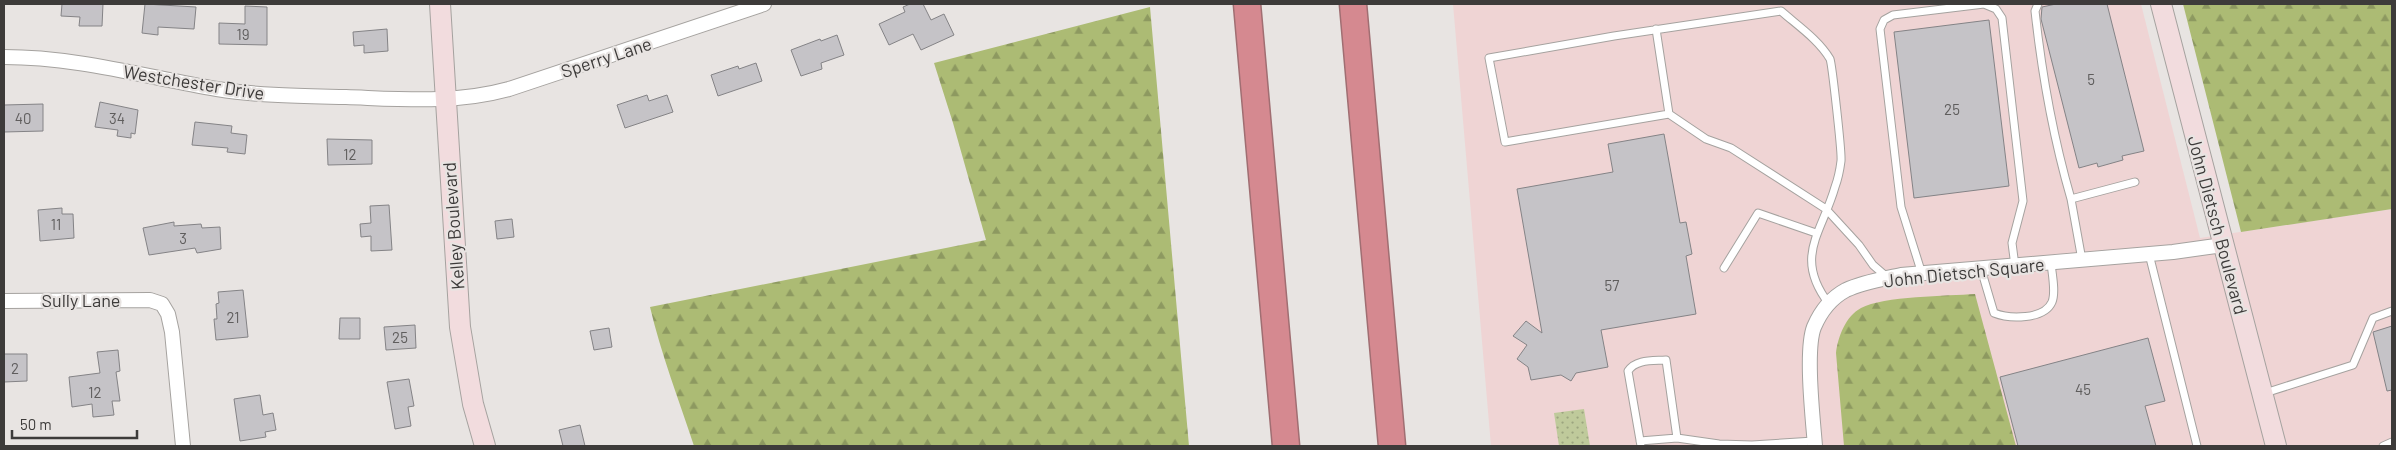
<svg xmlns="http://www.w3.org/2000/svg" width="2396" height="450" viewBox="0 0 2396 450" font-family="Barlow,sans-serif">
	<defs>
		<pattern id="grass-dots" width="8" height="8" patternUnits="userSpaceOnUse" patternTransform="scale(1.25)"><rect width="8" height="8" fill="#bfca9b"/><path d="M2 2h.1M6 6h.1" fill="none" stroke="#9ca57f" stroke-width="1.8" stroke-linecap="round"/></pattern>
		<pattern id="forest-firs" width="22" height="20" patternUnits="userSpaceOnUse" patternTransform="scale(1.25)"><rect width="22" height="20" fill="#acbb74"/><path d="M5 1l3.5 6h-7zM16 11l3.5 6h-7z" fill="#8d9960"/></pattern>
	</defs>
	<rect width="100%" height="100%" fill="#e8e4e2"/>
	<path fill="#efd4d4" d="M1453 4H2141L2200 238 2392 209V446H1491Z"/>
	<path fill="url(#grass-dots)" d="M1584 409 1590 446H1559L1554 413Z"/>
	<path fill="url(#forest-firs)" d="M2183 4H2392V209L2241 232Z
		M1150 7 1189 446H694C679 400 661 354 650 307L986 240 953 123 934 63Z
		M1975 294 2016 446H1844L1836 353C1838 336 1846 316 1861 308 1883 296 1948 296 1975 294Z"/>
	<path fill="#c5c3c7" stroke="#848386" d="M62 4H103L102 26H79L80 17 61 16Z
		M145 4 196 7 194 29 158 27V35L142 33Z
		M910 4H923L931 20 944 14 954 35 921 50 913 34 889 45 879 24 905 12 903 7Z
		M2056 4H2107L2144 151 2122 156 2123 160 2098 167 2097 163 2079 168 2041 19 2042 7Z
		M245 6 267 7V45L219 44V23L245 24Z
		M1989 20 2009 186 1914 198 1894 32Z
		M387 29 388 51 364 53V45L354 46 353 32Z
		M837 35 844 55 821 63 822 69 801 76 791 50 820 39 821 41Z
		M756 63 762 81 718 96 711 75 738 66 739 69Z
		M647 95 649 101 667 95 673 112 625 128 617 105Z
		M100 102 138 110 135 134 131 133V138L117 136 118 130 95 127Z
		M43 104V131L4 132V105Z
		M195 122 232 126 231 133 247 135 245 154 227 152 228 148 192 145Z
		M1664 134 1680 223 1686 222 1692 254 1686 256 1696 314 1601 330 1608 367 1576 373 1571 381 1561 375 1531 380 1528 367 1517 359 1527 345 1513 336 1526 321 1542 333 1517 189 1613 172 1608 144Z
		M327 139 372 140V164L328 165Z
		M389 205 392 250 371 251V236L361 237 360 224 371 223 370 206Z
		M62 208V214H73L74 238 40 241 38 210Z
		M512 219 514 237 497 239 495 221Z
		M174 222V226L201 224 202 228 220 227 221 249 197 253 195 248 149 255 143 228Z
		M243 290 248 337 216 340 214 319H217L216 304 219 303 218 292Z
		M340 318H360V339H339Z
		M415 325 416 348 386 350 384 327Z
		M2392 326V390L2387 391 2373 332Z
		M609 328 612 347 594 350 590 331Z
		M2148 338 2165 401 2145 406 2156 446H2018L2000 377Z
		M118 350 120 371 116 372 120 401H112L114 415 93 417 92 404 72 407 69 377 100 373 97 352Z
		M4 354H27V381L4 382Z
		M409 379 414 406 408 407 411 426 395 429 387 382Z
		M260 395 263 415 273 413 276 430 265 432 266 437 240 441 234 399Z
		M580 425 585 446H563L559 430Z"/>
	<g fill="none" stroke-linecap="round" stroke-linejoin="round">
		<g stroke="#a5a29f" stroke-width="9">
			<path id="lane" d="M2038 4 2035 11C2042 75 2053 137 2071 199
				M1656 29 1669 114
				M2149 254 2197 446
				M2082 260 2071 199 2135 182
				M1724 268 1758 213 1816 233
				M1981 269 1994 313C2009 319 2044 320 2052 302 2056 292 2052 274 2051 263
				M1922 274 1901 207 1880 29 1884 20 1893 15 1984 4 1996 9 2002 18 2023 201 2012 243 2015 266
				M1829 304C1793 257 1822 233 1835 187 1838 179 1840 169 1841 161 1842 153 1832 64 1830 59 1819 40 1797 25 1781 11L1614 36 1489 58 1505 142 1669 114 1706 139 1731 148 1826 209 1859 245 1873 265 1888 278
				M2265 393 2353 365 2373 318 2392 311
				M1640 441 1677 438
				M1641 446 1628 371C1636 359 1653 361 1666 360L1677 438 1719 444 1752 445 1814 441
				M2383 446 2392 442"/>
		</g>
		<g stroke="#a5a29f" stroke-width="16">
			<path id="street" d="M4 57C77 57 146 77 217 89 260 96 303 96 346 97 401 99 455 104 509 89L764 4
				M4 301 150 300 162 304 168 314 172 332 183 446
				M1815 446C1813 420 1805 350 1814 327 1820 313 1831 298 1846 290 1863 282 1883 279 1901 275L2173 252 2223 245"/>
		</g>
		<g stroke="#a5a29f" stroke-width="22">
			<path id="secondary" d="M440 4 460 327 473 404 485 446
				M2161 4 2276 446"/>
		</g>
		<g stroke="#a06e72" stroke-width="29">
			<path id="highway" d="M1247 4 1286 446
				M1353 4 1392 446"/>
		</g>
		<use href="#lane" stroke="#fff" stroke-width="7"/>
		<use href="#street" stroke="#fff" stroke-width="14"/>
		<use href="#secondary" stroke="#f2dcde" stroke-width="20"/>
		<use href="#highway" stroke="#d58990" stroke-width="26"/>
	</g>
	<g text-anchor="middle" dominant-baseline="central" stroke-width="4.5" stroke-linejoin="round" paint-order="stroke">
		<g font-size="15" fill="#5f5d5d">
			<text x="243" y="34">19</text>
			<text x="2091" y="79">5</text>
			<text x="1952" y="109">25</text>
			<text x="23" y="118">40</text>
			<text x="117" y="118">34</text>
			<text x="350" y="154">12</text>
			<text x="56" y="224">11</text>
			<text x="183" y="238">3</text>
			<text x="1612" y="285">57</text>
			<text x="233" y="317">21</text>
			<text x="400" y="337">25</text>
			<text x="15" y="368">2</text>
			<text x="2083" y="389">45</text>
			<text x="95" y="392">12</text>
		</g>
		<g font-size="18" fill="#3d3b3a" stroke="#e8e4e2">
			<text transform="translate(606 57) rotate(-18)">Sperry Lane</text>
			<text transform="translate(194 82) rotate(9)">Westchester Drive</text>
			<text transform="translate(2218 225) rotate(75)">John Dietsch Boulevard</text>
			<text transform="translate(453 226) rotate(-94)">Kelley Boulevard</text>
			<text transform="translate(1964 272) rotate(-6)">John Dietsch Square</text>
			<text x="81" y="300">Sully Lane</text>
		</g>
	</g>
	<rect width="2396" height="450" fill="none" stroke="#3d3b3a" stroke-width="10"/>
	<path d="M12 430v8h125v-8" fill="none" stroke="#3d3b3a" stroke-width="2.5"/>
	<text x="20" y="430" font-size="15" fill="#3d3b3a" stroke="#e8e4e2" stroke-width="4" paint-order="stroke">50 m</text>
</svg>
